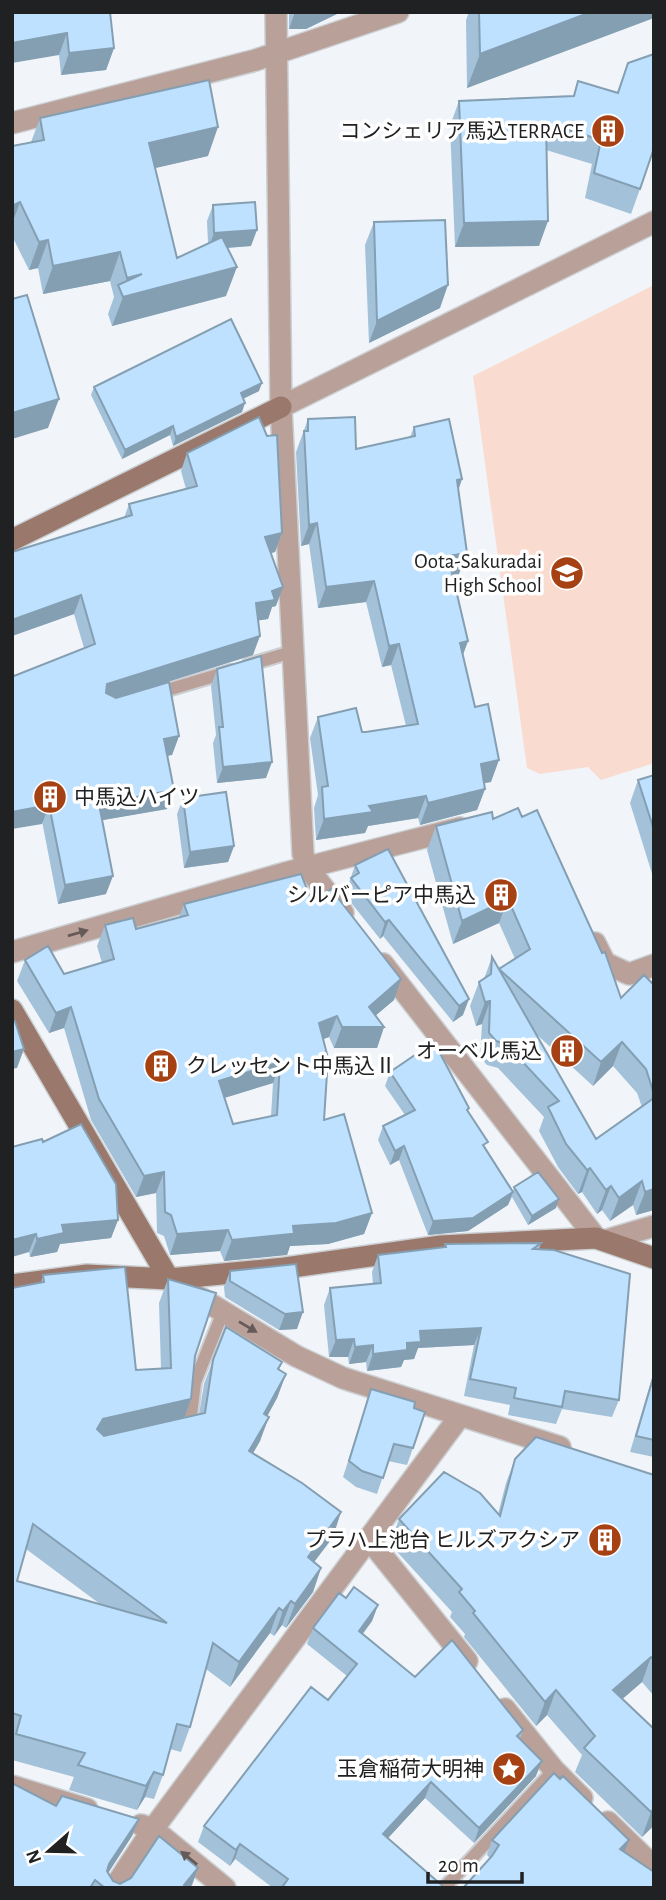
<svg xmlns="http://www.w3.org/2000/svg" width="666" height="1900" viewBox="0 0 666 1900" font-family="'Alegreya Sans','Noto Sans JP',sans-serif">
	<rect width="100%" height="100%" fill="#f1f5f9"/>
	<path fill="#f9dbd0" d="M654 285V763L601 780 588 767 540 774 527 768 473 376Z"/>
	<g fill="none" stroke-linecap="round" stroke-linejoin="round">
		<g stroke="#cbcfd2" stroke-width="16">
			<path id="lane" d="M248 665 295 651
				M154 694 231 671
				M189 1431 195 1382 223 1312
				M444 1888 554 1770"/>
		</g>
		<g stroke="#cbcfd2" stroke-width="24">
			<path id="street" d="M276 12 281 407 303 854 307 867 343 913
				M12 123 256 60 398 12
				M281 407 654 222
				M595 943 605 963 629 974 654 965
				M12 952 285 873 460 828
				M383 964 596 1238
				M607 1240 654 1226
				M189 1291 296 1356 343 1378 560 1447
				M368 1538 467 1661
				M505 1709 554 1770 582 1798
				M12 1786 87 1809
				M608 1822 654 1867
				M141 1825 153 1829 225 1888
				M114 1888 153 1829 460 1416"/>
		</g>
		<g stroke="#cbcfd2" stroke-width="24">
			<path id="secondary" d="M12 540 281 407
				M12 1010 169 1279
				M12 1285 87 1275 169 1279 285 1268 441 1246 596 1238 654 1258"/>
		</g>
		<use href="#lane" stroke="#b9a098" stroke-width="12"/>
		<use href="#street" stroke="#b9a098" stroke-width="21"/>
		<use href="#secondary" stroke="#9a786b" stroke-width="21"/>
	</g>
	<path fill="#a3c2da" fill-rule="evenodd" d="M12 12 114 48 106 70 61 75 59 55Z
		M289 12H341L306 29H289Z
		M469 12H654L467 88 466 20Z
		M628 63 640 189 631 214 585 198 592 164 546 150 539 246 455 247 450 126 459 101 573 96 578 81 617 92Z
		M40 118 208 156 155 168 177 258 208 243 207 221 213 205 251 246 228 248 226 296 112 326 108 314 114 297 110 281 43 294 38 268 29 270 12 236V146L31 142Z
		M374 222 440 308 369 343 365 245Z
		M94 387 259 391 243 399 242 412 173 446 170 435 122 459 91 395Z
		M308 419 356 449 410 437 414 427 462 479 458 490 459 574 453 575 468 641 463 655 491 782 484 783 485 789 477 810 420 825 418 818 368 826 365 833 316 840 314 808 318 795 310 738 318 717 362 732 406 726 391 665 382 667 366 602 318 608 309 544 301 546 296 452Z
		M187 453 282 533 275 552 271 553 276 606 272 607 268 619 258 620 253 655 116 698 179 736 172 755 167 756V809L102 820 106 894 58 904 14 676 84 648 74 614 12 636 124 518 129 504 186 489 181 471Z
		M217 669 266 778 217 783 213 743 216 735 211 686Z
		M654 775V880L630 803 638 780Z
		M183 798 234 846 228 862 184 868 177 814Z
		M522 817 621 998 654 983V1210L636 1215 633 1205 610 1221 602 1210 597 1214 582 1192 578 1194 558 1167 539 1131 544 1117 498 1068 487 1065 480 1057 482 1024 476 1026 470 1006 479 982 484 979 492 957 499 969 515 959 499 923 453 944 427 850 436 826ZM536 1034 593 1086 613 1066 637 1093 642 1107 596 1139Z
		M388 849 463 1015 453 1022 383 936 380 939 345 895 355 865Z
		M312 902 394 1000 375 1016 384 1027 377 1048H334L329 1037 323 1039 324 1120 372 1213 364 1234 328 1244 290 1246 287 1255H283L224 1261 220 1251 170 1255 164 1236 157 1233 156 1193 136 1197 91 1120 64 1028 49 1033 17 981 25 960 64 974 102 963 97 946 105 925 136 929 179 917 184 904ZM273 1083 271 1116 233 1124 224 1098Z
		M390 1072 468 1111 486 1148 513 1191 514 1187 556 1208 528 1225 512 1197 508 1205 468 1231 428 1235 399 1160 390 1165 378 1140 383 1126 405 1115 385 1086Z
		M43 1142 118 1220 111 1238 60 1244 57 1252 30 1257 29 1252Z
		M541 1243 539 1249 619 1400 612 1417 562 1409 556 1424 508 1415 510 1405 464 1396 474 1345 418 1348 414 1359 404 1360 401 1367 367 1371 366 1362 349 1364 348 1357H329L324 1305 330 1288 373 1284 372 1272 378 1255 444 1247 445 1244Z
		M296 1264 297 1329 279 1330 225 1297 224 1287 230 1271Z
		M43 1275 136 1370 161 1369 159 1303 168 1279 195 1356 191 1399 184 1417 199 1414 204 1384 213 1360 282 1362 279 1370 286 1374 277 1398 267 1416 260 1441 253 1453 333 1537 314 1562 321 1568 313 1592 286 1628 282 1625 274 1636 270 1633 230 1687 206 1669 190 1727 181 1752 170 1749 163 1775 154 1799 145 1797 137 1810 69 1790 74 1777 12 1760V1288L41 1283ZM26 1549 100 1604 17 1581Z
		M654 1371V1457L630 1452Z
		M371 1389 414 1408 413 1448 407 1465 388 1461 377 1494 356 1487 343 1477Z
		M515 1459 654 1475V1696L642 1682 622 1699 654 1729V1826L642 1837 575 1772 582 1755 547 1715 536 1726 464 1637 465 1634 450 1617 452 1612 390 1544 399 1519 498 1514 506 1483Z
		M346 1598 378 1605 372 1621 363 1634 415 1677 523 1730 520 1739 536 1776 474 1843 425 1798 388 1838 445 1888H273L235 1859 230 1866 198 1842 204 1826 328 1700 347 1676 307 1644 313 1628Z
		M56 1806 139 1819 132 1836 108 1873 113 1881 120 1884 198 1868 192 1885 189 1888H12Z
		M492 1840 625 1852 490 1858 487 1855Z"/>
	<path fill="#849eb2" d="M295 12H341L306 29H289Z
		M591 12H654V18L467 88 480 54Z
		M67 33 59 55 12 63V43Z
		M114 48 106 70 61 75 69 53Z
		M218 127 208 156 138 172 149 143Z
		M20 202 12 224V206Z
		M548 221 539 246 455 247 464 223Z
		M257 230 251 246 208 249 214 233Z
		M48 240 38 268 29 270 39 242Z
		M120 252 110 281 43 294 53 266Z
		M237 267 226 296 112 326 123 297 121 294 127 278 142 274Z
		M448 285 440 308 369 343 377 321Z
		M262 383 259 391 238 401 241 393Z
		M59 399 48 428 12 439V413Z
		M245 403 242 412 173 446 176 437Z
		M173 426 170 435 122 459 125 450Z
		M462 479 455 500 457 480Z
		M317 523 309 544 301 546 309 525Z
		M282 533 275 552 259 556 265 537Z
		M467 553 459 574 441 577 448 556Z
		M374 581 366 602 318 608 326 587Z
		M283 587 276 606 272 607 268 619 250 622 256 603 272 591Z
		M81 595 74 614 12 636V620Z
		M260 636 253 655 100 703 107 684Z
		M468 641 460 662V643Z
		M399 644 391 665 382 667 389 646Z
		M179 736 172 755 158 757 164 739Z
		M499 760 491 782 473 785 481 764Z
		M272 762 266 778 217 783 223 767Z
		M485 789 477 810 420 825 428 803Z
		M174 790 167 809 92 822 99 804Z
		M426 796 418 818 368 826 365 833 316 840 324 819 369 806Z
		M49 805 42 824 12 829V812Z
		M234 846 228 862 184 868 190 852Z
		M113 876 106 894 58 904 65 885Z
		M508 899 499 923 453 944 462 921Z
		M389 920 383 936 380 939 385 922Z
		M401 979 394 1000 362 1027H384L377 1048H334L342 1027 369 1007Z
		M469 999 463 1015 453 1022 459 1006Z
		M490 1001 482 1024 476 1026 485 1002Z
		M71 1007 64 1028 49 1033 56 1013Z
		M337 1016 329 1037 311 1044 319 1023Z
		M622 1042 613 1066 593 1086 601 1062Z
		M24 1049 17 1068 12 1069V1052Z
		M280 1062 273 1083 211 1102 219 1081Z
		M404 1146 399 1160 390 1165 395 1151Z
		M590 1168 582 1192 578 1194 587 1170Z
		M164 1172 156 1193 136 1197 144 1176Z
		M642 1181 633 1205 610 1221 619 1198Z
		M611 1186 602 1210 597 1214 606 1190Z
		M654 1189V1210L636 1215 645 1192Z
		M513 1192 508 1205 468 1231 428 1235 433 1221Z
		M559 1199 556 1208 528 1225 532 1216Z
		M372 1213 364 1234 328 1244 290 1246 287 1255 224 1261 232 1240 293 1226Z
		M118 1220 111 1238 60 1244 57 1252 30 1257 37 1239 62 1225Z
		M228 1230 220 1251 170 1255 177 1234Z
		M36 1234 29 1252 12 1257V1240Z
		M303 1312 297 1329 279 1330 285 1314Z
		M481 1328 474 1345 418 1348 414 1359 404 1360 401 1367 367 1371 373 1354 407 1343 420 1331Z
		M354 1339 348 1357H329L336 1340Z
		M373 1345 366 1362 349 1364 355 1347Z
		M286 1374 277 1398 255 1439 264 1414Z
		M191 1399 182 1424 94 1444 97 1429 103 1419Z
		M269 1417 260 1441 240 1476 249 1451Z
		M341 1512 333 1537 299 1582 308 1557Z
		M321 1568 313 1592 286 1628 295 1604Z
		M291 1601 282 1625 274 1636 283 1611Z
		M378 1605 372 1621 353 1646 359 1631Z
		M279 1608 270 1633 230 1687 239 1662Z
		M651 1657 642 1682 604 1715 613 1690Z
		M556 1690 547 1715 536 1726 545 1702Z
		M542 1761 536 1776 474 1843 479 1828Z
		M154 1772 145 1797 137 1810 146 1786Z
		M431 1782 425 1798 377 1850 383 1834Z
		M654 1809V1825L642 1837 651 1812Z
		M139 1819 132 1836 103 1881 109 1864Z
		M629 1840 623 1855 620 1849Z
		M240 1844 235 1859 230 1866 236 1850Z
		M198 1868 192 1885 189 1888H183L184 1885Z"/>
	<path fill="#bde1fe" stroke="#849eb2" stroke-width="2" fill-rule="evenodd" d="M12 12H110L114 48 69 53 67 33 12 43Z
		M479 12H591L480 54Z
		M654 54V148L640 189 594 173 601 140 546 123 548 221 464 223 459 101 574 96 578 81 618 93 628 63Z
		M209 80 218 127 149 143 177 258 222 237 237 267 123 297 118 285 142 274 127 278 120 252 53 266 48 240 39 242 20 202 12 206V146L44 140 40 118Z
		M255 202 257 230 214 233 213 205Z
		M445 220 448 285 377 321 374 222Z
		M27 295 59 399 12 413V299Z
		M231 319 262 383 241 393 245 403 176 437 173 426 125 450 94 387Z
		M259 417 267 436 277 435 282 533 265 537 283 587 272 591 275 600 256 603 260 636 107 684 106 693 116 698 169 682 179 736 164 739 174 790 99 804 113 876 65 885 49 805 12 812V673L14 676 95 644 81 595 12 620V552L132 515 129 504 197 486 187 453Z
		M355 417 356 449 415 436 414 427 449 419 462 479 457 480 467 553 448 556 468 641 460 643 475 707 488 704 499 760 481 764 485 789 428 803 426 796 369 806 373 812 324 819 322 787 328 786 318 717 356 708 362 732H366L418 724 399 644 389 646 374 581 326 587 317 523 309 525 304 431H308V419Z
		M261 656 272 762 223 767 219 727H223L217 669Z
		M654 775V830L638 780Z
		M226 792 234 846 190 852 183 798Z
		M518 808 522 817 537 810 602 953 605 952 621 998 644 975 653 984 654 983V1094L646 1069 622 1042 601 1062 499 969 530 949 508 899 462 921 436 826 492 812 493 819Z
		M388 849 469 999 459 1006 389 920 385 922 351 878 359 873 355 865Z
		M301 874 312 902 331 889 401 979 369 1007 384 1027H342L337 1016 319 1023 328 1058 324 1120 344 1114 372 1213 336 1223 293 1226 294 1234H291L232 1240 228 1230 177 1234 171 1215 165 1212 164 1172 144 1176 99 1099 71 1007 56 1013 25 960 48 946 64 974 114 959 105 925 133 918 136 929 188 915 184 904ZM280 1062 277 1115 233 1124 219 1081Z
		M492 957 596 1139 654 1098V1189L645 1192 642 1181 619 1198 611 1186 606 1190 590 1168 587 1170 566 1144 548 1107 559 1101 506 1044 496 1041 489 1033 490 1001 485 1002 479 982 491 974Z
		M15 1021 24 1049 12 1052V1022Z
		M434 1042 469 1108 467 1110 488 1142 483 1145 513 1192 473 1218 433 1221 404 1146 395 1151 383 1126 415 1110 390 1072Z
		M81 1124 116 1184 118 1220 62 1225 64 1233 37 1239 36 1234 12 1240V1147L42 1139 43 1142Z
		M538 1172 559 1199 532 1216 514 1187Z
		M541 1243 533 1249 554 1250 630 1274 619 1400 565 1391 562 1407 514 1398 516 1388 470 1379 481 1328 420 1331 421 1342 407 1343V1350L373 1354V1345L355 1347 354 1339 336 1340 330 1288 381 1283 378 1255 446 1247 445 1244Z
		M296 1264 303 1312 285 1314 230 1281V1271Z
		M125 1267 136 1370 171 1368 168 1279 216 1293 195 1356 191 1399 103 1419 97 1429 104 1436 205 1413 213 1360 226 1327 282 1362 278 1369 286 1374 264 1414 269 1417 249 1451 302 1483 341 1512 308 1557 321 1568 295 1604 291 1601 283 1611 279 1608 239 1662 213 1643 190 1727 177 1724 163 1775 154 1772 146 1786 78 1765 85 1753 16 1734 21 1716 12 1713V1288L44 1282 43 1275ZM33 1524 167 1623 17 1581Z
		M654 1375V1440L636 1436Z
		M371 1389 415 1402 414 1408 425 1412 413 1448 394 1444 383 1478 362 1471 349 1461Z
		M536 1437 654 1475V1660L651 1657 613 1690 654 1729V1809L651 1812 584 1748 595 1736 556 1690 545 1702 473 1613 475 1611 459 1592 462 1589 399 1519 444 1472 480 1493 500 1516 515 1459Z
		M354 1587 378 1605 359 1631 415 1677 452 1640 523 1730 517 1736 542 1761 479 1828 431 1782 383 1834 445 1888H285L283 1886 288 1879 240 1844 236 1850 204 1826 311 1687 328 1700 357 1664 313 1628 339 1593 346 1598Z
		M554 1773 560 1779 563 1776 629 1840 620 1849 654 1872V1888H463L492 1856 499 1845 492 1840Z
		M12 1783 56 1806 62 1796 139 1819 109 1864 107 1871 113 1881 120 1884 131 1878 159 1836 198 1868 184 1885 188 1888H105L95 1880 90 1888H12Z"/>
	<defs><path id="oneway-solid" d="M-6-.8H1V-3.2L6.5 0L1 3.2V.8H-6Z" transform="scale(1.75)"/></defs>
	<g fill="#655a57">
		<use href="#oneway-solid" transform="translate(78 933) rotate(-16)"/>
		<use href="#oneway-solid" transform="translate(248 1327) rotate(31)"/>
		<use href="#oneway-solid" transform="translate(189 1858) rotate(-141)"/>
	</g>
	<defs>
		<g id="building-disc" transform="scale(1.75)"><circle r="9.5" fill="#a64114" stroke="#fff"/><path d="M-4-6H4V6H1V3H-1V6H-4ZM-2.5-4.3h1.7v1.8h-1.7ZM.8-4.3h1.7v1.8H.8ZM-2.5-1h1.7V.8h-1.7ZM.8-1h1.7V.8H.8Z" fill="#fff"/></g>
		<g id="school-disc" transform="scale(1.75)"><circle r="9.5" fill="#a64114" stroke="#fff"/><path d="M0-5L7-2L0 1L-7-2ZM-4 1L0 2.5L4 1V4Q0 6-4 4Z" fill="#fff"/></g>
		<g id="sight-disc" transform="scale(1.75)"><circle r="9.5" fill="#a64114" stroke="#fff"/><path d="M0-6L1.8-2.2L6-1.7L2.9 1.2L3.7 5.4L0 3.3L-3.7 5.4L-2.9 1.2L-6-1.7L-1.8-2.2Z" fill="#fff"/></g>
	</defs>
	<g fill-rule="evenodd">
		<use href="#building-disc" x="608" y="131"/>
		<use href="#school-disc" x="567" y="573"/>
		<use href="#building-disc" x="50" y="797"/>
		<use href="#building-disc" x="501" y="895"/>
		<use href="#building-disc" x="567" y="1051"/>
		<use href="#building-disc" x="161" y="1066"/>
		<use href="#building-disc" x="605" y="1540"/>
		<use href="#sight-disc" x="509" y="1769"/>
	</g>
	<g text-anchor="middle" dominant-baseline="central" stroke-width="7" stroke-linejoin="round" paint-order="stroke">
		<g font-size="21" fill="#202122" stroke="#fff" text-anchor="end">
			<text x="584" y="131">コンシェリア馬込TERRACE</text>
			<text x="542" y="561">Oota-Sakuradai<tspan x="542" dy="24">High School</tspan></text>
			<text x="74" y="797" text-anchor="start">中馬込ハイツ</text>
			<text x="476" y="895">シルバーピア中馬込</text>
			<text x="542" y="1051">オーベル馬込</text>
			<text x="186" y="1066" text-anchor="start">クレッセント中馬込Ⅱ</text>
			<text x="580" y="1540">プラハ上池台 ヒルズアクシア</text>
			<text x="484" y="1769">玉倉稲荷大明神</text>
		</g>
	</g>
	<rect width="666" height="1900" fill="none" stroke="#202122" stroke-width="28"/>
	<g transform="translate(49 1851) rotate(250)" stroke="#ffffff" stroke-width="5" paint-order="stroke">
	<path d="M0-5L12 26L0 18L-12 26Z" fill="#202122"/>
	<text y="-10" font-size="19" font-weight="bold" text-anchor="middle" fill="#202122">N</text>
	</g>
	<path d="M428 1872v10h94v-10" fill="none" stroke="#202122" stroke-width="3.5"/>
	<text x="438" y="1872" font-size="21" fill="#202122" stroke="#ffffff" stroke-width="5" paint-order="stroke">20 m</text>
</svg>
